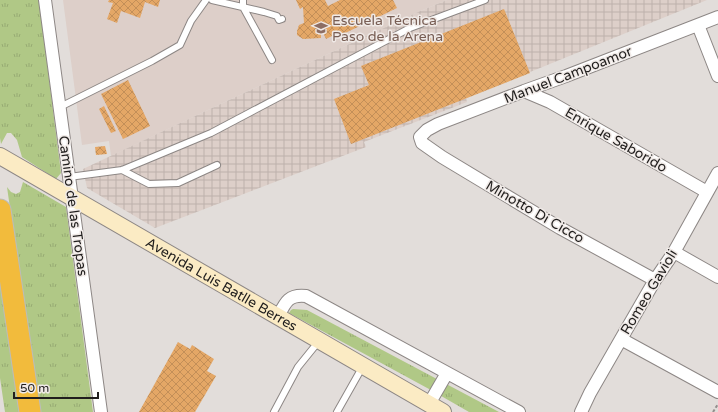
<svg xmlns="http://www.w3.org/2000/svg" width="718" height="412" viewBox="0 0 718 412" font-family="'Varela Round',sans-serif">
	<defs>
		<pattern id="industrial-grid" width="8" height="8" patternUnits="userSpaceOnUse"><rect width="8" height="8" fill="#ddcfc9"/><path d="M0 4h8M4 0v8" fill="none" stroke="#bdb1ac"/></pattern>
		<pattern id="grass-tufts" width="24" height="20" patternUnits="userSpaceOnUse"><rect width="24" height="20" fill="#b0c886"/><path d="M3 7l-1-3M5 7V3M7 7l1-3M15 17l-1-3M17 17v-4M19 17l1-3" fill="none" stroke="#97ab73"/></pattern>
		<pattern id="building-cross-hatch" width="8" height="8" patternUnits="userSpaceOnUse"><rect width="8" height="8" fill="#e4a766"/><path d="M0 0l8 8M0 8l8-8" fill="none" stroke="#c38f58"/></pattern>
	</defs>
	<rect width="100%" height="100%" fill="#e2ddda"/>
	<path fill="#ddcfc9" d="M63 0H447L418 12 227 101 111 156 109 141 82 145Z"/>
	<path fill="url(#industrial-grid)" d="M447 0H707L466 98 467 102 364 142 366 147 155 228 87 188 83 169 227 101 418 12Z"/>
	<path fill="url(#grass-tufts)" d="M0 0H39L61 173 56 179 22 157 17 140 11 133H7L1 144 0 138Z
		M23 182 66 207 93 412H40L30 349 7 187 11 192 16 194 20 192Z
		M0 254 24 412H5L0 378Z
		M293 309 307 310 499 412H469L429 389 289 313 291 310Z"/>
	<path fill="url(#building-cross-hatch)" d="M109 0H160L158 7 145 2 140 18 121 11 117 23 107 19 113 3 108 2Z
		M296 0H325L328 6 340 0H393L397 8 335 38 334 35 326 39 322 30H321V38L303 39 297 35V31L299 25 304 23 303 7 300 9Z
		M504 9 530 73 351 144 334 99 369 85 361 66Z
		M128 80 150 126 123 139 101 94Z
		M104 106 116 131 111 133 99 109Z
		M105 146 107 154 96 155 95 147Z
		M178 342 190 349 192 345 214 359 207 371 216 376 195 412H139Z"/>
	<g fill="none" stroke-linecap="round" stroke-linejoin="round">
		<g stroke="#8d8785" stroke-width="8">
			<path id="lane" d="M212 0 264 12 277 16 279 20 282 19
				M243 0V7L272 60
				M60 107 152 61 180 45 191 21 206 0
				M122 170 149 184 178 183 217 165
				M69 177 122 170 211 133 410 28 485 0
				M274 412 298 367 319 341
				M337 412 363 366"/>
		</g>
		<g stroke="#8d8785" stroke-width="14">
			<path id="street" d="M45 0 101 412
				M698 25 718 76
				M524 91 550 102 707 192
				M674 252 718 277
				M655 280 560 228 442 157 422 143 420 137 427 130 438 124 524 91 566 76 718 17
				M278 317C285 303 288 294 306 296L519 412
				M621 339 718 392
				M429 404 447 373
				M581 412 590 393 621 339 655 280 674 252 718 173"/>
		</g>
		<g stroke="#8d8785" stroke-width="18">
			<g id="secondary">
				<path id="s1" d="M0 156 443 412"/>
			</g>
		</g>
		<g stroke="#bcbcbb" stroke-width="23">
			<path id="highway" d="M0 210 30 412"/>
		</g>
		<path stroke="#938f8d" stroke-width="2" stroke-dasharray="3 2" stroke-linecap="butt" d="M713 412 718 404"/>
		<use href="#lane" stroke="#fff" stroke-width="6"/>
		<use href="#street" stroke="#fff" stroke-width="12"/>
		<use href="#secondary" stroke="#fbebc4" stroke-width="16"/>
		<use href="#highway" stroke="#f2bb3c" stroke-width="21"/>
	</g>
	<defs>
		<g id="school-bare" transform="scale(1.08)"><path d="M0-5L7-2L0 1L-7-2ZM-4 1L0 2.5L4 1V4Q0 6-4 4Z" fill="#8d6e63" stroke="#f0eae7" stroke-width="2.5" paint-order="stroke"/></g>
	</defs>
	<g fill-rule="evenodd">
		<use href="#school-bare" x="321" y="28"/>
	</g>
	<g text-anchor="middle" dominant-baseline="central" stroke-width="3" stroke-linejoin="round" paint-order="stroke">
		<g font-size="14" fill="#785e54" stroke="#f0eae7" text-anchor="start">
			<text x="332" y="20">Escuela Técnica<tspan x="332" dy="16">Paso de la Arena</tspan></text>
		</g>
		<g font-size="14" fill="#201e1d" stroke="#f0eae7">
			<text transform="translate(568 75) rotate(-21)">Manuel Campoamor</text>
			<text transform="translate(616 140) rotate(30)">Enrique Saborido</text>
			<text transform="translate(73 206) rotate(82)">Camino de las Tropas</text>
			<text transform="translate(535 212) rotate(30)">Minotto Di Cicco</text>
			<text stroke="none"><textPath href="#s1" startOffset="256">Avenida Luis Batlle Berres</textPath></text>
			<text transform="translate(649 292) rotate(-59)">Romeo Gavioli</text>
		</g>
	</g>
	<path d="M14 392v6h84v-6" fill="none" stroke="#201e1d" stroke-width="2"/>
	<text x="20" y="392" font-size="12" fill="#201e1d" stroke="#f0eae7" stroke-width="3" paint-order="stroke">50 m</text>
</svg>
